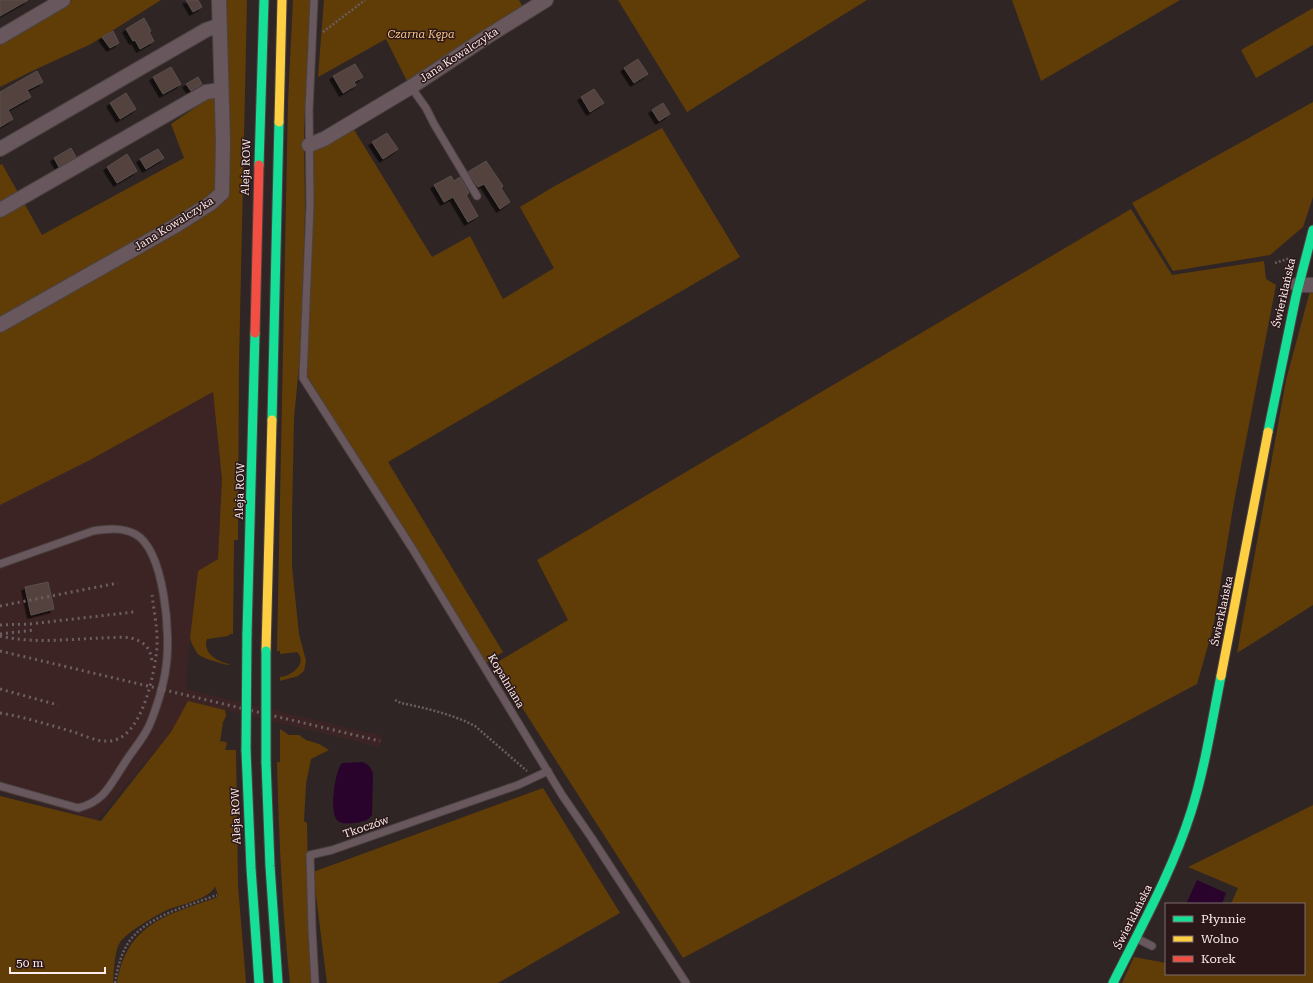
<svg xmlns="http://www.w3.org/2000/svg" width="1313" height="983" viewBox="0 0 1313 983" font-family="'Roboto Serif',serif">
	<defs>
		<filter id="shadow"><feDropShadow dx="-3.5" dy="3.5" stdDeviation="0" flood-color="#0009"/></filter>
	</defs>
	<rect width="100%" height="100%" fill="#302525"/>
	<path fill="#3d2424" d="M213 392 222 479 218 559 198 571 187 666 186 689 360 731 377 734 383 737 380 747 188 701 171 732 97 820 0 792V505L90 460Z"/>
	<path fill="#603d07" d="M72 0H161L91 44 32 71 0 87V43Z
		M223 0H247L239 362 238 540H234L233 634H230L228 636 207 639C202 652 217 662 229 664V665C223 664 200 658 197 653 194 648 191 643 190 638L198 571 218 559 222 479 213 392 90 460 0 505V165L2 164 42 235 184 158 171 124 221 90Z
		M293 0H310L304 130 305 211 302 306 299 366 294 418 292 515V567L299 634 306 661 304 671 298 676 280 681V677C292 676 308 663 297 652L280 654V651H277L288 102Z
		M324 0H519L524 9 407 81 386 39 318 77Z
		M618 0H867L687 112Z
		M1012 0H1180L1041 81Z
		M1313 8V45L1256 78 1241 50Z
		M1313 102V197L1303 227 1270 255 1173 271 1132 203Z
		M353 128 432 257 470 236 503 299 554 268 520 207 553 187 662 128 740 257 388 462 503 652 486 663 307 376 314 150Z
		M1131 209 1172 275 1264 261 1266 279 1276 285 1234 502 1213 628 1197 684 683 958 494 664 568 620 537 560Z
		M1313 280V605L1237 653 1286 380Z
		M188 701 225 710 226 716 223 722 220 742 223 741 227 743 225 750H236L238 885 246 983H117C127 924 166 915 216 898L218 895 215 886C211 899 179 905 167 910 156 915 128 932 121 941 114 949 114 973 113 983H0V796L101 821 171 732Z
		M280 729 289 735H299L306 740 319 744 329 750 311 759 306 784 304 821 307 823 309 950 312 983H290C282 910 279 836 277 762H280Z
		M543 788 620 913 498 983H327L313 872Z
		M1313 805V983H1122L1134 957 1166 963V974H1304V904H1231L1238 888 1188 867 1261 831Z"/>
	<path fill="#2a032c" d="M363 762C369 765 371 767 373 774L372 815C368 821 362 822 355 823 349 823 342 825 337 820 329 812 335 771 342 763Z
		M1197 880 1226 893 1222 904H1186Z"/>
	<path fill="#52423c" stroke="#594f4d" filter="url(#shadow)" d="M0 0H28L0 16Z
		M186 0H198L202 7 193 12Z
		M144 18 151 31 149 32 154 41 140 49 135 40 133 41 126 29Z
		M113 31 119 43 110 48 102 37Z
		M638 59 648 74 634 83 624 68Z
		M355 64 363 77 354 82 356 85 343 93 333 76Z
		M171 67 181 84 163 94 153 77Z
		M37 71 43 82 27 90 31 97 8 110 13 119 0 127V92Z
		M198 77 202 84 191 91 186 84Z
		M594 89 604 103 590 112 581 97Z
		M126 93 136 109 120 119 110 103Z
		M663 103 670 114 659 121 652 110Z
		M387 133 398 149 383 159 372 142Z
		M71 148 76 157 59 167 54 158Z
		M158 149 164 158 146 169 140 159Z
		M127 154 137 171 117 183 107 167Z
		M486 161 503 186 501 188 510 202 500 209 484 184 478 187 468 172Z
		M451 176 454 181 460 177 469 193 466 195 478 216 468 222 453 197 444 202 434 185Z
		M48 582 54 609 31 615 25 587Z"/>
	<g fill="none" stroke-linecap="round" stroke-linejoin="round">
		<g stroke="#4c4242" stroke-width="9">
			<path id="lane" d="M314 0 309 110 310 205 303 378 412 548 562 795 591 837 686 983
				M411 87 426 108 434 124 477 196
				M0 564 93 531C107 529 122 527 135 534 165 550 171 637 166 667 164 684 156 710 149 726 143 739 132 751 124 764 110 785 104 802 78 808L0 786
				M1138 939 1152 946
				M315 983 312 929 310 855 332 850 518 785 548 771"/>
		</g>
		<g stroke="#4c4242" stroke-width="16">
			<path id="street" d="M0 37 63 0
				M309 145 324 139 411 87 488 36 546 0
				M0 149 206 30 220 25
				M0 210 206 92 221 90
				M1297 285H1313
				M0 325 175 226 211 203 222 193 223 141 219 0"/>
		</g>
		<g stroke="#4c4242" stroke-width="11">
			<path id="fast" d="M259 165 264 0
				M272 420 279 122
				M1268 432 1296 296 1313 230
				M247 634 255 333
				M246 750 251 868 259 983
				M266 762 270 866 278 983
				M1113 983C1141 927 1172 872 1191 812 1205 768 1212 721 1221 676"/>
		</g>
		<g stroke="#4c4242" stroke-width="11">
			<path id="slow" d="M279 122 282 0
				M266 651 272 420
				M1221 676 1268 432"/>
		</g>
		<g stroke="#4c4242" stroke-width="11">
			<path id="jam" d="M255 333 259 165"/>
		</g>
		<path stroke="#695d60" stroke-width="2.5" stroke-dasharray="2 2" stroke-linecap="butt" d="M323 32 365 0
			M1275 263 1290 258
			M395 700 401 703C425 708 452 714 475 726L527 771
			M115 983C117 970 120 957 127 945 143 917 188 906 217 895"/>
		<use href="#lane" stroke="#68585e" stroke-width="7"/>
		<use href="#street" stroke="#68585e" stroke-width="14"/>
		<use href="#fast" stroke="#16e098" stroke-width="9"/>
		<use href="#slow" stroke="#ffcf43" stroke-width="9"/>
		<use href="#jam" stroke="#f24e42" stroke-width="9"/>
		<path stroke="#6c6063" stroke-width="3" stroke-dasharray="2 4" stroke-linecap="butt" d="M0 606 118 583
			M0 625 30 624 134 612
			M0 634 34 630
			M0 636C33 644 69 639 102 638 114 638 129 635 139 641 148 645 152 654 152 664
			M0 651 380 741
			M0 689 58 705
			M0 713C25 717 49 725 74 732 85 736 98 742 109 741 142 740 155 672 157 647 158 630 154 612 152 595"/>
		<g stroke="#4c4242" stroke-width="11" stroke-linecap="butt">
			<path id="fast-bridge" d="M266 651V762
				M246 750 247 634"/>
		</g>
		<use href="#fast-bridge" stroke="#16e098" stroke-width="9"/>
	</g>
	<g text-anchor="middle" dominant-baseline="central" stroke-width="3" stroke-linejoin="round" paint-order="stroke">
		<g font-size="11" font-style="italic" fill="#f9c687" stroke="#2b1718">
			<text x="421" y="34">Czarna Kępa</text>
		</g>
		<g font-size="11" fill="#fcedec" stroke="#2b1718">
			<text transform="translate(459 55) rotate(-33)">Jana Kowalczyka</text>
			<text transform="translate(246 167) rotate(-88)">Aleja ROW</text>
			<text transform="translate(174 224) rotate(-32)">Jana Kowalczyka</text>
			<text transform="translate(1284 293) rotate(-77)">Świerklańska</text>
			<text transform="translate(240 491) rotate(-88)">Aleja ROW</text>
			<text transform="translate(1222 611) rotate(-78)">Świerklańska</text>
			<text transform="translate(506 681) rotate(59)">Kopalniana</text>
			<text transform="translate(236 816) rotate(-92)">Aleja ROW</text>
			<text transform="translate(366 827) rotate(-19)">Tkoczów</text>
			<text transform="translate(1133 917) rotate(-63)">Świerklańska</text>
		</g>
	</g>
	<rect x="1165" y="903" width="140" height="72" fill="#2b1718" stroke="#7f6d6d"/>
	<rect x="1173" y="916" width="20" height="6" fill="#16e098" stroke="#7f6d6d"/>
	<text x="1201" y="923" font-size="12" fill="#fcedec">Płynnie</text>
	<rect x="1173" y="936" width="20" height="6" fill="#ffcf43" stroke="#7f6d6d"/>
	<text x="1201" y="943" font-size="12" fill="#fcedec">Wolno</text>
	<rect x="1173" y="956" width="20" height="6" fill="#f24e42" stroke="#7f6d6d"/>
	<text x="1201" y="963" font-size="12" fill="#fcedec">Korek</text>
	<path d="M10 967v6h95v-6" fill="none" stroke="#fcedec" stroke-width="2"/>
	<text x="16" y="967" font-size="12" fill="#fcedec" stroke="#2b1718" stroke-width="3" paint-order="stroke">50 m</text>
</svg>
